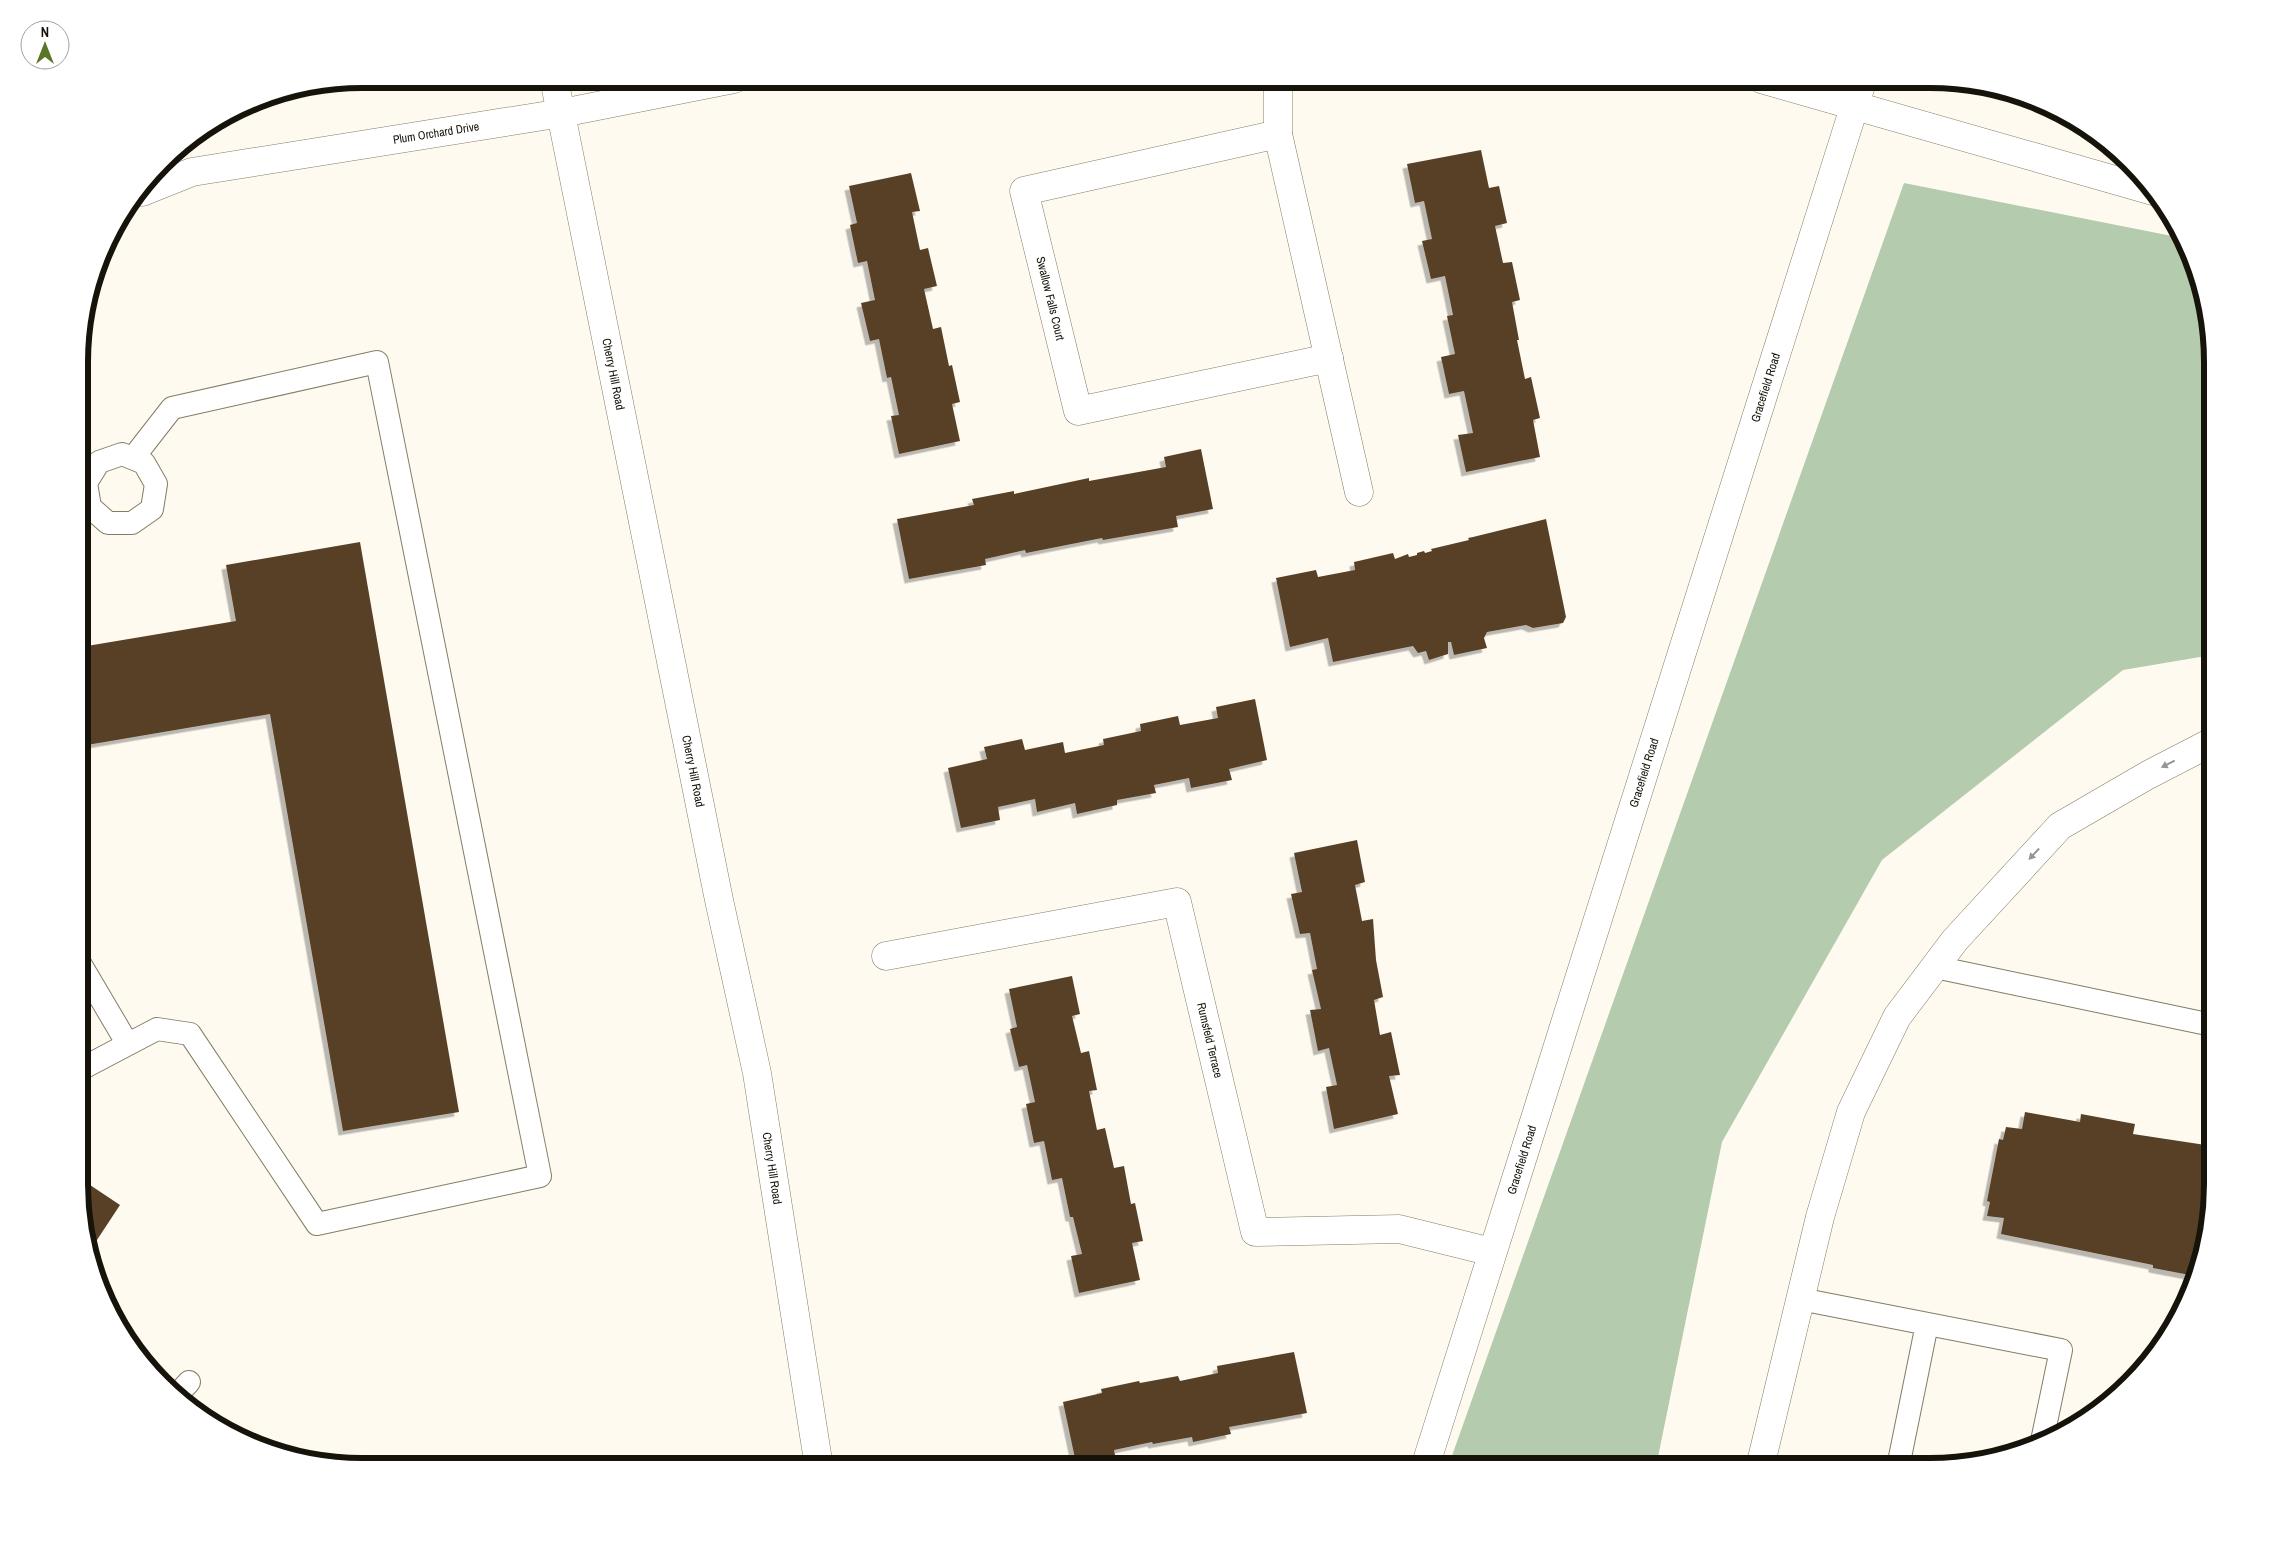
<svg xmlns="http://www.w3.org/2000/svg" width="2291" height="1546" viewBox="0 0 2291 1546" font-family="'Archivo Narrow',sans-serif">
	<defs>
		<filter id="shadow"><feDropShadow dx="-4.5" dy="4.5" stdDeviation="0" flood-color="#0004"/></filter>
	</defs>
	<rect width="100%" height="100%" fill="#fefaf0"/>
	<path fill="#b4ccad" d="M1904 183 2182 238 2203 288 2212 343V655L2123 670 1882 860 1722 1142 1656 1467H1448Z"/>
	<path fill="#584028" filter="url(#shadow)" d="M1481 150 1489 188 1499 186 1507 223 1495 226 1503 263 1512 262 1520 300 1512 302 1519 340H1517L1525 379 1531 377 1540 418 1533 420 1540 457 1466 472 1458 435 1473 433 1464 391 1449 394 1441 357 1455 354 1447 316 1453 315 1445 276 1431 279 1422 241 1432 239 1424 201 1415 203 1407 164Z
		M911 173 920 211 912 212 920 250 928 248 937 286 924 289 933 329 941 327 949 366 952 365 960 402 952 404 960 441 899 454 891 416 899 415 891 377 887 378 879 339 870 341 861 303 875 300 867 261 858 263 850 225 857 223 849 186Z
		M1201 449 1213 509 1176 516 1178 527 1103 540 1102 538 1026 553 1025 550 985 559 986 565 909 579 897 519 974 505 972 499 1014 491V494L1089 478V481L1166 467 1164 457Z
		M1546 519 1566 617 1563 623 1533 628 1526 625 1487 632 1484 638 1487 648 1454 655 1451 642H1448V654L1429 660 1426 651 1418 653 1413 646 1333 662 1328 638 1290 647 1276 578 1316 570 1318 577 1355 570 1354 562 1393 553 1395 559 1408 554 1409 557 1417 555V553L1424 551 1425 553 1432 551 1431 549 1469 540 1468 538 1473 537Z
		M360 542 459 1112 343 1131 270 714 81 746V647L236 621 226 565Z
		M1255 699 1267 760 1229 769 1232 780 1191 788 1189 778 1154 785 1156 793 1117 800V805L1077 814 1075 803 1037 812 1035 799 998 807 1000 820 961 828 948 768 987 759 984 747 1022 739 1025 750 1063 742 1065 753 1104 745 1103 739 1141 731 1140 724 1178 716 1180 725 1218 718 1216 707Z
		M1357 840 1365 882 1355 885 1362 921 1373 919 1376 960 1383 997 1374 1000 1380 1035 1391 1032 1400 1075 1389 1076 1398 1114 1334 1129 1326 1087 1337 1085 1329 1048 1318 1051 1310 1010 1321 1009 1312 970 1317 969 1310 933 1300 934 1291 894 1302 892 1294 853Z
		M1072 976 1080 1014 1072 1016 1081 1053 1089 1051 1097 1090 1089 1091 1097 1130 1105 1128 1114 1168 1124 1166 1131 1204 1135 1203 1143 1241 1132 1243 1140 1280 1079 1293 1071 1256 1082 1254 1073 1217H1070L1062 1178 1052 1180 1044 1141 1034 1143 1026 1104 1035 1102 1027 1065 1019 1067 1010 1029 1017 1027 1009 989Z
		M2025 1112 2080 1122 2081 1114 2135 1124 2133 1134 2212 1146V1203L2195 1281V1276L2153 1268V1265L2001 1234 2004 1218 1987 1216 1990 1202 1987 1201 1999 1139 2003 1140 2006 1127 2022 1129Z
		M81 1179 120 1205 91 1249 81 1221Z
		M1294 1352 1307 1413 1229 1427 1231 1434 1193 1442 1192 1437 1153 1444 1152 1442 1114 1450 1115 1455 1076 1463 1063 1402 1102 1393 1101 1389 1139 1381 1140 1383 1178 1376 1180 1381 1218 1373 1217 1366Z"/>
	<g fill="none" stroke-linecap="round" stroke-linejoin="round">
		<g stroke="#847c65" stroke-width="24">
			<path id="service" d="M122 454 144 463 156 484 152 509 132 523H108L90 507 86 483 99 462Z
				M81 965 127 1043
				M1935 967 2212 1025
				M81 1069 157 1029 190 1034 317 1224 540 1176 377 362 172 408 133 458
				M1800 1299 2061 1350 2042 1441
				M177 1395 189 1382
				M1898 1467 1927 1324"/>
		</g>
		<g stroke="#847c65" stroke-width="29">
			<g id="minor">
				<path d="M1278 79V134L1359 492"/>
				<path d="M1761 79 2153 191"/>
				<path d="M562 113 734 79"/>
				<path id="s1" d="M1278 134 1024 191 1078 411 1329 358"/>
				<path id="s2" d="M886 956 1177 902 1255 1232 1399 1229 1492 1252"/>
				<path id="s3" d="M1425 1467 1863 79"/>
				<path d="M1760 1467 1820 1217 1851 1112 1897 1017 1955 940 2060 826 2148 775 2212 742"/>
			</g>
		</g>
		<g stroke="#847c65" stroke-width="29">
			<g id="tertiary">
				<path id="s4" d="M142 192 192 172 562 113"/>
			</g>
		</g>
		<g stroke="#847c65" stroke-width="29">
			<g id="primary">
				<path id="s5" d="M554 79 719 900 757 1073 819 1467"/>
			</g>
		</g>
		<use href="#service" stroke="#fff" stroke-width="22"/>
		<use href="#minor" stroke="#fff" stroke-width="28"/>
		<use href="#tertiary" stroke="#fff" stroke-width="28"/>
		<use href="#primary" stroke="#fff" stroke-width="28"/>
	</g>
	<defs><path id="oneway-solid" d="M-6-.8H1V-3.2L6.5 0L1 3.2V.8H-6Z" transform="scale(1.25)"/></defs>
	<g fill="#969591">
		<use href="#oneway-solid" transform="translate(2168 764) rotate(153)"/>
		<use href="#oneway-solid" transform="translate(2034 854) rotate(133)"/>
	</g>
	<g text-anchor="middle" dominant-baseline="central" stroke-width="5" stroke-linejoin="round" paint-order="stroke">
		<g font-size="12" fill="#16130a" stroke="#fff">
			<text stroke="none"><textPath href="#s4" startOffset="301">Plum Orchard Drive</textPath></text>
			<text stroke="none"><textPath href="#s1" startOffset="371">Swallow Falls Court</textPath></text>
			<text stroke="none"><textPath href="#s5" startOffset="301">Cherry Hill Road</textPath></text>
			<text stroke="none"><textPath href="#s3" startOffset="1132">Gracefield Road</textPath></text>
			<text stroke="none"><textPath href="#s5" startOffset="706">Cherry Hill Road</textPath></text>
			<text stroke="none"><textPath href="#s3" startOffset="728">Gracefield Road</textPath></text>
			<text stroke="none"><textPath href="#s2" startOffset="438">Rumsfeld Terrace</textPath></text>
			<text stroke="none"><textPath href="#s3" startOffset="322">Gracefield Road</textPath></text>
			<text stroke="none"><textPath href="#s5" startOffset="1111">Cherry Hill Road</textPath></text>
		</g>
	</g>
	<path d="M0 0H2291V1546H0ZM362 88H1930A274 274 0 0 1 2204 362V1184A274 274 0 0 1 1930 1458H362A274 274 0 0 1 88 1184V362A274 274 0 0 1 362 88Z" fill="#fff" fill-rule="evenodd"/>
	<path fill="none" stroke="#16130a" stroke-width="6" d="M362 88H1930A274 274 0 0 1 2204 362V1184A274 274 0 0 1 1930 1458H362A274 274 0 0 1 88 1184V362A274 274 0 0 1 362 88Z"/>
	<g transform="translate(45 45)"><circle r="24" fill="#ffffff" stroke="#a2a19d"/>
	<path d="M0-4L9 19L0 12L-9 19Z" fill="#5b7528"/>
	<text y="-8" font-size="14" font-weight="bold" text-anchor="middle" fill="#16130a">N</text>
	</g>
</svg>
